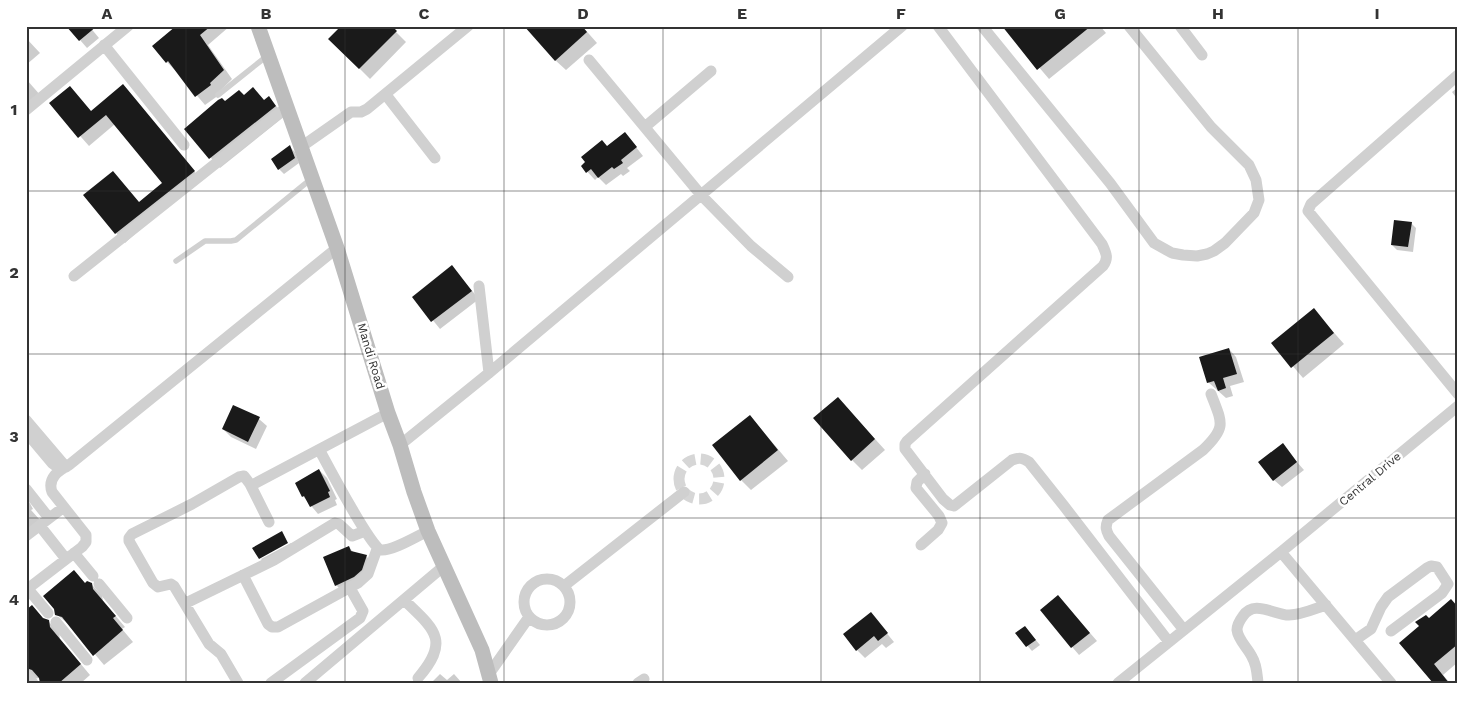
<svg xmlns="http://www.w3.org/2000/svg" width="1484" height="709" viewBox="0 0 1484 709" font-family="'Work Sans',sans-serif">
	<rect width="100%" height="100%" fill="#fff"/>
	<path fill="#0003" d="M89 26 99 38 87 48 80 40Z
		M178 26H230L208 45 232 79 218 93 219 95 205 105 176 71 167 62Z
		M390 26 406 42 370 79 330 39Z
		M582 26 597 43 566 70 555 60Z
		M1004 26H1100L1106 33 1049 79Z
		M26 38 40 53 26 65Z
		M27 80 41 96 26 109V81Z
		M1458 87V100L1452 92Z
		M129 94 198 176 125 243 116 233 139 203 164 183 115 124 89 146 51 103 91 112Z
		M244 96 265 101 269 98 285 116 220 168 185 129 225 103Z
		M632 142 643 156 627 168 630 171 623 176 621 174 606 185 598 177 595 180 582 166Z
		M290 147 295 152 299 163 284 174 279 169Z
		M1411 223 1416 228 1413 252 1397 250 1392 245Z
		M452 267 479 299 440 329 414 297Z
		M1314 310 1344 344 1303 378 1273 343Z
		M1229 349 1236 357 1244 382 1230 386 1233 396 1226 398 1208 382Z
		M848 409 885 450 862 470 852 460Z
		M750 416 788 461 751 490 741 480Z
		M259 419 267 426 256 449 231 437 223 429Z
		M1282 445 1304 470 1282 487 1274 480Z
		M319 470 327 478 337 499 335 500 337 505 318 514 303 496Z
		M26 496 33 509 31 510 40 520 26 532Z
		M291 543 295 551 267 566 261 559Z
		M349 547 354 553 366 556 374 564 344 593 336 585Z
		M86 584H91L102 595 103 601 125 627 122 629 133 642 104 665 71 626 56 614Z
		M1058 596 1097 641 1079 655 1041 610Z
		M1458 608V662L1443 675 1450 683H1428L1432 680 1421 626 1429 619Z
		M26 612 48 621 59 632 60 639 90 675 81 683H41L40 678 32 679 26 683Z
		M871 614 894 642 886 648 882 644 865 658 857 650Z
		M1025 627 1040 645 1032 651 1017 634Z
		M440 674 447 680 454 674 462 683H431Z"/>
	<path fill="#1a1a1a" d="M66 26H97L79 41Z
		M176 26H211L200 35 224 70 210 83 211 85 195 97 168 61 166 63 152 46Z
		M341 26H392L397 31 359 69 328 39Z
		M524 26H582L587 32 555 61Z
		M1002 26H1091L1037 70Z
		M123 84 195 171 115 234 83 195 113 171 139 202 162 183 106 115 78 138 49 103 70 86 91 111Z
		M253 87 264 100 269 96 276 106 209 159 184 129 218 100 222 98 225 101 239 90 244 95Z
		M625 132 637 147 621 160 623 163 614 169 612 167 598 178 591 169 586 173 581 166 585 162 581 157 602 140 607 146Z
		M290 145 295 158 278 170 271 159Z
		M1394 220 1412 222 1408 247 1391 245Z
		M452 265 472 291 431 322 412 297Z
		M1314 308 1334 333 1291 368 1271 343Z
		M1229 348 1237 374 1223 378 1226 388 1218 391 1214 381 1207 383 1199 357Z
		M838 397 875 439 851 461 813 418Z
		M233 405 260 417 248 442 222 429Z
		M750 415 778 450 740 481 712 445Z
		M1283 443 1297 462 1273 481 1258 462Z
		M319 469 330 491 328 492 330 497 310 507 304 496 302 497 295 483Z
		M282 531 288 543 259 559 252 548Z
		M349 546 351 551 367 555 362 570 354 577 335 586 323 557Z
		M74 570 85 583 87 581 92 583 93 589 116 616 113 618 123 630 93 656 62 617 55 615 54 609 43 596Z
		M1058 595 1090 633 1071 648 1040 610Z
		M1451 599 1458 607V644L1434 664 1449 683H1433L1399 643 1419 626 1415 622 1426 615 1429 618Z
		M32 605 43 618 49 620 50 627 81 664 59 683H40L39 678 32 670 26 668V610Z
		M871 612 888 633 878 641 874 636 856 651 843 634Z
		M1025 626 1036 640 1026 647 1015 633Z"/>
	<g fill="none" stroke-linecap="round" stroke-linejoin="round">
		<path stroke="#d6d6d6" stroke-width="11" stroke-dasharray="11 5.5" stroke-linecap="butt" d="M679 479a20 20 0 1 1 40 0a20 20 0 1 1-40 0Z"/>
		<path stroke="#d0d0d0" stroke-width="5.5" d="M218 95 267 56
			M176 261 205 241H231L236 240 311 179"/>
		<path stroke="#d0d0d0" stroke-width="11" d="M938 26 1102 244C1106 253 1109 258 1103 266L907 441 905 444V449L943 499 950 505 954 506 1012 460C1020 457 1022 458 1029 462L1064 506 1169 642
			M982 26 1110 183 1154 243 1172 253 1183 255 1197 256 1207 254 1214 251 1225 243 1254 213 1259 200 1256 180 1249 165 1211 127 1129 26
			M1180 26 1202 55
			M104 45 184 145
			M589 60 701 195 751 246 788 277
			M1458 75 1311 204 1308 211 1458 394
			M386 95 435 158
			M26 110 128 26
			M646 126 711 71
			M301 147 351 112H361L367 109 468 26
			M74 276 287 107
			M479 286 489 373
			M26 420 66 467
			M26 432 52 463 60 469
			M400 445 489 373 902 26
			M320 451C327 464 372 549 381 550 393 551 417 536 428 531
			M250 484 269 522
			M26 489 49 518
			M40 526 66 559
			M26 536 64 507
			M921 545 938 530 942 523 939 516 916 488 917 482 925 474
			M1281 552 1391 683
			M74 553 93 576
			M243 575 268 624 272 627H278L358 583 368 574 377 549
			M524 602a23 23 0 1 1 46 0a23 23 0 1 1-46 0Z
			M99 584 127 618
			M564 586 684 492
			M28 589 48 613
			M26 590 82 547 86 542V535L52 492C47 478 59 470 69 465L337 248
			M404 600C434 629 451 640 418 678
			M186 603 274 560 335 523 339 524 352 536 365 531
			M56 622 87 660
			M1184 630 1109 536C1106 530 1105 527 1108 520L1203 450C1227 427 1222 423 1211 394
			M1355 640 1371 629 1381 607 1388 597 1427 568 1431 566 1437 567 1448 584 1442 593 1391 631
			M489 674 529 617
			M26 675 33 683
			M238 683 221 654 209 644 174 586 171 584 158 587 153 583 129 541V538L132 534 192 504 239 477 244 476 250 484H254L388 413
			M271 683 360 618 363 611 350 588
			M305 683 444 566
			M638 683 644 679
			M1118 683 1281 552 1458 406
			M1258 683C1257 674 1257 665 1252 657 1248 648 1238 640 1237 630 1237 625 1240 620 1243 616 1254 599 1274 615 1289 615 1301 615 1314 609 1326 605"/>
		<path stroke="#bdbdbd" stroke-width="15" d="M258 26 337 248 388 413 400 445 414 492 428 531 482 650 491 683"/>
	</g>
	<path fill="none" stroke="#333" stroke-width="1" stroke-opacity="0.55" d="M186 26V683M345 26V683M504 26V683M663 26V683M821 26V683M980 26V683M1139 26V683M1298 26V683M26 191H1458M26 354H1458M26 518H1458"/>
	<g text-anchor="middle" dominant-baseline="central" stroke-width="5" stroke-linejoin="round" paint-order="stroke">
		<g font-size="12" fill="#333" stroke="#fff">
			<text transform="translate(371 356) rotate(73)">Mandi Road</text>
			<text transform="translate(1370 479) rotate(-40)">Central Drive</text>
		</g>
	</g>
	<rect width="1484" height="709" fill="none" stroke="#ffffff" stroke-width="55"/>
	<rect x="28" y="28" width="1428" height="654" fill="none" stroke="#333" stroke-width="2"/>
	<g font-size="16" text-anchor="middle" font-weight="bold" fill="#333">
		<text x="107" y="19">A</text>
		<text x="266" y="19">B</text>
		<text x="424" y="19">C</text>
		<text x="583" y="19">D</text>
		<text x="742" y="19">E</text>
		<text x="901" y="19">F</text>
		<text x="1060" y="19">G</text>
		<text x="1218" y="19">H</text>
		<text x="1377" y="19">I</text>
		<text x="14" y="115">1</text>
		<text x="14" y="278">2</text>
		<text x="14" y="442">3</text>
		<text x="14" y="605">4</text>
	</g>
</svg>
